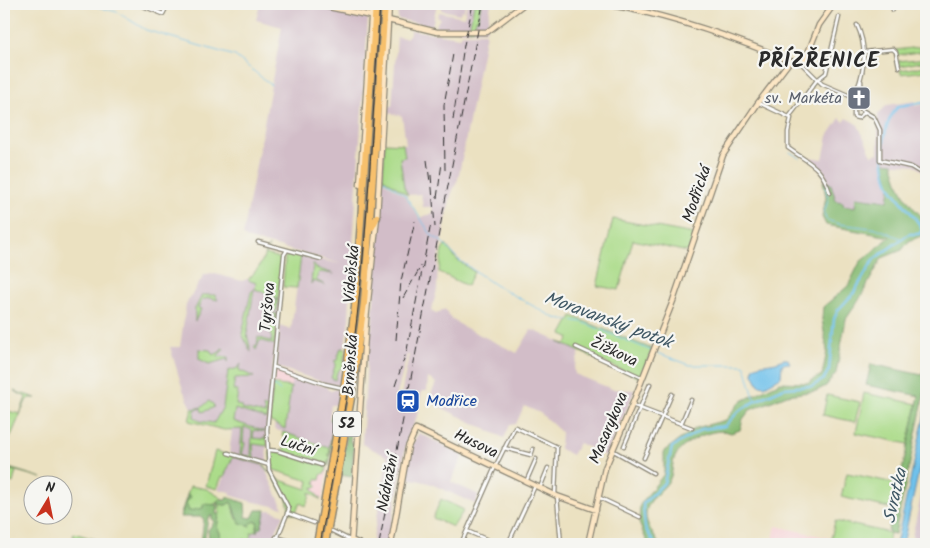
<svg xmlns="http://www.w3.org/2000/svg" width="930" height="548" viewBox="0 0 930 548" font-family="Kalam,sans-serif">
	<rect width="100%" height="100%" fill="#f6f6f2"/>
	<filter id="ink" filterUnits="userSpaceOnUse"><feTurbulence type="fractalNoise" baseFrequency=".02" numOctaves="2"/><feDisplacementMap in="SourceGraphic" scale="10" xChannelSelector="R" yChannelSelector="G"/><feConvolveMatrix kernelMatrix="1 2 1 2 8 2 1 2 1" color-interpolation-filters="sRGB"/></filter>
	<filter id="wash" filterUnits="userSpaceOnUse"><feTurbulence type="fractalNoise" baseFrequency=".0096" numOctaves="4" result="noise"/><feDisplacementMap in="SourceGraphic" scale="20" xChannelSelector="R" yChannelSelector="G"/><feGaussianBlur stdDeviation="1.12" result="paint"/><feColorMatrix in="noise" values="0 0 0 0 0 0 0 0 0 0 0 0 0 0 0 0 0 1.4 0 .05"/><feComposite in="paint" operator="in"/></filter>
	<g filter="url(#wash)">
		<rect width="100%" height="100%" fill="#ebe1c1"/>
		<path fill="#f7cfd4" d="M276 370 292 374 291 387 275 384 273 381Z
			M321 467 328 468 322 500 307 490Z
			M776 526 829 538 828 544H772Z"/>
		<path fill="#d2bdc8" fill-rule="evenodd" d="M140 4H167L162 13Z
			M260 4H307L368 18 352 260V266H349L351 267 349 320 339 385 329 384 280 368 277 366 276 358 280 326 291 330 301 256 342 264 246 238 243 235 282 27 256 20Z
			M397 4H437L432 26 398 19Z
			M442 4H465L464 11 461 10 460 14 441 10Z
			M467 4H491L486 30 463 31 435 27 440 18 437 17 439 12 464 17Z
			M410 30 460 37 463 33H486L458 179 451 195 438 260 437 290 431 311 436 314 445 309 451 319 464 327 517 353 531 330 535 331 580 351 574 369 575 374 612 389 635 390 606 456 579 443 572 455 560 449 561 432 540 413 524 406 516 424 510 425 504 438 428 401 436 383 428 378 427 391H422L417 416 406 445 388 543 372 544 388 457 362 444 369 329 372 330 382 180 405 196 419 218 433 213 432 207H423L421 194 408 195 404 187 400 158 405 157 403 144H406L402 116 385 112 386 106H392L397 37 406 38 410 34ZM407 355H409L400 400 396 398Z
			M915 101V106L926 104V174L915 165 884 163 890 188 889 201 856 197V207L842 205 836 201 823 169 809 157 823 159 828 136 840 118 844 122 847 118 858 125 872 155 878 153V114L887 105Z
			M211 273 242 281 247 279 256 283V289L280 297 277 330H270L275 345 266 432 233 422 266 433 267 463 229 453 232 431 189 421 192 408 183 390 170 347H180L186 304 204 275Z
			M292 376 327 387V389L331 391 336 389 339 390 337 405H331L329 420 334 421 329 448 274 429 275 422 286 426Z
			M419 433 463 455 451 482 479 495 475 504 429 483 404 477 411 445Z
			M233 457 263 465 283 508 250 501 230 495 231 492 218 490Z
			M926 474V543L917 544 918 539 912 537Z
			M270 510 284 515 275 533 273 544H245L252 536 251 533 258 531 266 511Z"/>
		<path fill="#abdb89" stroke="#6b835a" d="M474 4H481L478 19H476L474 29 469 30Z
			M926 46V51L897 55 896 50Z
			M926 58V61L900 66 898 61Z
			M926 66V71L901 74 900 70Z
			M385 143 403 144 405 157 400 158 404 187 408 195 383 178Z
			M613 219 694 234 688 252 633 240 619 290 597 286Z
			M446 245 456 259 474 272 467 286 439 272 442 250Z
			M269 246 266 254 282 259 277 311 273 310 277 298 255 289 256 283 248 280 259 267Z
			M291 253 306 257 301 256 297 288 283 287 285 257Z
			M313 264 316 268 334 274 319 272 316 280 325 285 313 281 311 284Z
			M254 289 247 334 251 352 242 334 251 292Z
			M202 295H215L218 300 209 298 202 300 198 308 201 309 195 321V309Z
			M273 313 277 314 275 345 260 340 256 350 254 347 257 346 258 337 272 342 270 327 275 324V317Z
			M572 316 652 349 640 378 558 342 565 344 568 342 569 337 562 334Z
			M222 348 224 349 217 357H228V362L227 359 209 364 199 359V349L210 350 213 355 220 352Z
			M341 348 346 349 343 366 337 372 335 380 331 378 336 363 334 361 337 360Z
			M241 364 239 370 254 377 235 378 233 390 238 391 236 405 242 406V409L265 414 263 407H267V419L235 409 233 421 266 432 254 430 253 438 263 439 266 437 268 446 253 444 254 460 251 458 252 430 244 427 243 443H245L242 455 249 456V458L240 455 242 429 224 430 189 421 192 409 202 407 209 401 214 405 213 408 202 412 201 408 195 410 194 417 200 421 214 423 223 407 228 371 238 368Z
			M273 384 291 387 285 429 269 421Z
			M14 391 36 398H29L26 401 8 443 4 442V410L20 414 26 397Z
			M341 392V394L329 466V459L327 466 324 467H327L326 472 321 475 320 480 316 479 315 483 318 486 312 488 321 500 309 492 310 496 306 506 300 503 295 514 290 513 287 499 274 478 307 489 309 481 271 469 270 452 277 451 321 465 281 450H284L288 439 282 436 283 432 329 448 334 421 330 420 332 415H335L329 454 328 455 330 456Z
			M864 393 917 404 908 444 856 433Z
			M827 395 860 402 855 422 823 415Z
			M215 451 265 465 269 473 263 465 233 457 224 477 222 476 217 489 206 486Z
			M4 466 6 467 42 478 16 471 13 483 4 480V469L15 471 4 468Z
			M847 473 899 484 893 509 841 497Z
			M190 486 207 489 223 499 192 517 180 516Z
			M441 499 464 510 453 527 433 518Z
			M231 502 237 519 258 522 256 531H258L251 533 252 536 245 544H242L245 539 236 544 220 543V533L217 527 220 513 218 507H221L217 504 226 505Z
			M835 521 890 533 888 544H830Z
			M74 533 111 544H99L73 537Z"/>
		<path fill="#88bb75" stroke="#5a7350" d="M884 162 893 163C898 187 906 203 925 219L926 234 909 241 902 250 882 258 859 300 846 319 836 373 826 386 816 391 787 395 750 410 743 419 740 430 731 433C715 426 683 441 675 457 671 465 674 474 668 482 661 492 647 500 646 513 645 524 654 535 659 544H648L639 523 640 505 664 474V451L696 428 726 420 740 402 780 382 807 383 822 375 827 351 822 319 823 307 848 286 860 262 890 237 826 225 822 217 826 197 823 181 831 184 836 201 843 202V205L855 207 856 197 888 201 890 188Z
			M926 360V386L895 534 890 533 888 531 919 396 866 385 871 364 922 375Z
			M347 433H351L350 442 354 443 352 477 340 475Z
			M188 494 191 497 186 503 189 511 203 508V504L217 505 216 514H219L217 527 220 533 221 544H207L209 539 208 530 215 521 212 519V515L208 518 204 544 201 543 204 519 201 517H181Z
			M227 497 245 503 246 517 252 518 256 510H266L261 528 256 531 258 527 257 521 251 523 250 526 240 523 231 502 226 505 217 504 218 500H226Z"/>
		<path fill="#70c1eb" stroke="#4e768b" d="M783 359H788L790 363 782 364 781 377 765 386 759 385 753 374 754 367C762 362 774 365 783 359Z
			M926 408V439L903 544H896Z"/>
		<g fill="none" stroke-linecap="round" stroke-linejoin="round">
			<path stroke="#70c1eb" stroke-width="1" d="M88 4 117 12 146 30 235 56 271 85
				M790 152 800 158
				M384 180 405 195 432 236 441 241 459 260 495 285 555 318 582 322 652 351
				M826 185 828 200 824 213 827 220 839 224 879 229 902 239
				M655 352 690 365H743L745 366 755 401
				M273 385 280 391"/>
			<path stroke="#70c1eb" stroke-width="2.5" d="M655 544 645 528 643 504 664 483 672 447 702 429 725 426 739 411 755 401 784 388 812 386 823 380 829 370 834 319 838 310 853 294 874 259 909 234H919L922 231C923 223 894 196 889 184 880 163 881 122 899 106L926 102"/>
		</g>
	</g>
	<g filter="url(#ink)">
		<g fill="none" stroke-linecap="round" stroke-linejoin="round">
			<g stroke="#8b8676" stroke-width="5">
				<path id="street" d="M138 4 163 14 168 4
					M893 10 895 4
					M864 52 893 49 896 52 899 67
					M801 63 822 84 850 96 862 110 874 117 880 130V160L911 167 926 176
					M861 81 862 110
					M852 99C865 77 868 48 857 25
					M854 102V117L858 118 865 112
					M759 103 791 118 788 132V148C810 164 821 165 830 193
					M789 117 817 80 826 73 839 17
					M258 242 321 259
					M576 347 643 378
					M274 367 325 384 343 388
					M632 405 692 428
					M681 424 691 400
					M624 446 650 384
					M504 448 531 455 533 449
					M269 450 278 451 321 465
					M612 450 653 473
					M228 453 269 465
					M644 458 672 394
					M526 482 536 459
					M540 488 548 468
					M557 496 561 544
					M600 498 640 517
					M287 513 314 523
					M332 531 350 540
					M467 531 497 544
					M276 537 300 544
					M275 544 289 509 269 470 267 430 284 255 287 250
					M461 544 495 467 515 427 557 447 555 495
					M508 544 535 486"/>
			</g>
			<g stroke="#8b8676" stroke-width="7">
				<path id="secondary" d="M315 4 371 16
					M605 4C670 15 730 36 790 61L801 63 806 58 819 25 834 4
					M388 20 437 32H487L524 4
					M360 185 372 4
					M353 297 356 247
					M351 540 360 544
					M351 544 366 320 377 217 389 4
					M391 544 408 447 416 429 557 496 596 510
					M588 544 605 468 632 405 673 301 723 155 758 103 790 61"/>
			</g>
			<g stroke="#8b8676" stroke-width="9">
				<path id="highway" d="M372 227 377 217
					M317 544 343 397 355 307 376 4
					M325 544 351 398 364 303 385 4"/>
			</g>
			<use href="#street" stroke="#fff" stroke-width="2.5"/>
			<use href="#secondary" stroke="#fce6c4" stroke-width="4.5"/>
			<use href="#highway" stroke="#f7c06c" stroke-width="6"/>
			<path stroke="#2b2b2b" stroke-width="1" d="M320 544C334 469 349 393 357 317 369 213 373 108 380 4"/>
			<path stroke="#2b2b2b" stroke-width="1" stroke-dasharray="8 4" stroke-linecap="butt" d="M453 120 464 45 473 4
				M427 160 430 182
				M445 170 444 105 453 54
				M431 175 435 227
				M437 198 442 163
				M403 298 421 266
				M396 340 401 281 415 221
				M395 386 407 350 431 223
				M379 544 483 4"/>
		</g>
	</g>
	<defs>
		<g id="church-square" transform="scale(1.25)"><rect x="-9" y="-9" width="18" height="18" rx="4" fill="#6b7280" stroke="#f6f6f2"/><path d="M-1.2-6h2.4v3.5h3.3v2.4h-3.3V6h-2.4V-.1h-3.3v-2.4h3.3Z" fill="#fff"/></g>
		<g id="station-square" transform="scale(1.25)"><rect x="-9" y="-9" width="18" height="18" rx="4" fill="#1a4fb4" stroke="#f6f6f2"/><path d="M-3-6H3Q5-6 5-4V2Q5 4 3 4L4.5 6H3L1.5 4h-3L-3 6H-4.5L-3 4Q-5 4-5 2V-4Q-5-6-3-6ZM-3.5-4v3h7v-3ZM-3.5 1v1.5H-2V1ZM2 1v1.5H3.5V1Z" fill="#fff"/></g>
	</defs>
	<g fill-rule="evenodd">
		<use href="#church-square" x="859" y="98"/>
		<use href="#station-square" x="408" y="401"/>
	</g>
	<g text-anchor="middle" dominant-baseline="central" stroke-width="4.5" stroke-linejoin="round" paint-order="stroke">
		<rect fill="#f6f6f2" stroke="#686867" stroke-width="1" x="333" y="411.5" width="28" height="25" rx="4"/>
		<g font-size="15" font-weight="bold" fill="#2b2b2b">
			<text x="347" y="424">52</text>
		</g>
		<g font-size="16" fill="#5b616d" stroke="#f6f6f2" text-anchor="end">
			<text x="842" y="98">sv. Markéta</text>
		</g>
		<g font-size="16" fill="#2b2b2b" stroke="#f6f6f2">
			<text transform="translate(697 194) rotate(-71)">Modřická</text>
			<text transform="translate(352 274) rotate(-85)">Vídeňská</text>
			<text transform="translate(268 307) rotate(-85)">Tyršova</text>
			<text transform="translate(614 352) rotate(25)">Žižkova</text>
			<text transform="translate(351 365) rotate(-86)">Brněnská</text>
			<text transform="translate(609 428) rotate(-67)">Masarykova</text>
			<text transform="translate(476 444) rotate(26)">Husova</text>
			<text transform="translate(298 446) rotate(17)">Luční</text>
			<text transform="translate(388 483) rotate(-79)">Nádražní</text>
		</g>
		<g font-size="16" fill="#164399" stroke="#f6f6f2" text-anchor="start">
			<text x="426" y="401">Modřice</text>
		</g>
		<g font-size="18" font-style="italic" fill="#405865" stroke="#f6f6f2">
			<text transform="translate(608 321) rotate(20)">Moravanský potok</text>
			<text transform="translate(896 496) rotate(-77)">Svratka</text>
		</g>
		<g font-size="21" font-weight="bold" letter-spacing="1" fill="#2b2b2b" stroke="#f6f6f2">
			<text x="819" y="61">PŘÍZŘENICE</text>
		</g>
	</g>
	<rect width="930" height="548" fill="none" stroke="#f6f6f2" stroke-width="20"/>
	<g transform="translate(48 500) rotate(10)"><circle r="24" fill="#f6f6f2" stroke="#a5a5a2"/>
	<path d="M0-4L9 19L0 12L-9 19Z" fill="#c8321e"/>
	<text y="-8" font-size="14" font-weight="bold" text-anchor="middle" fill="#2b2b2b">N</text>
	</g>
</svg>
